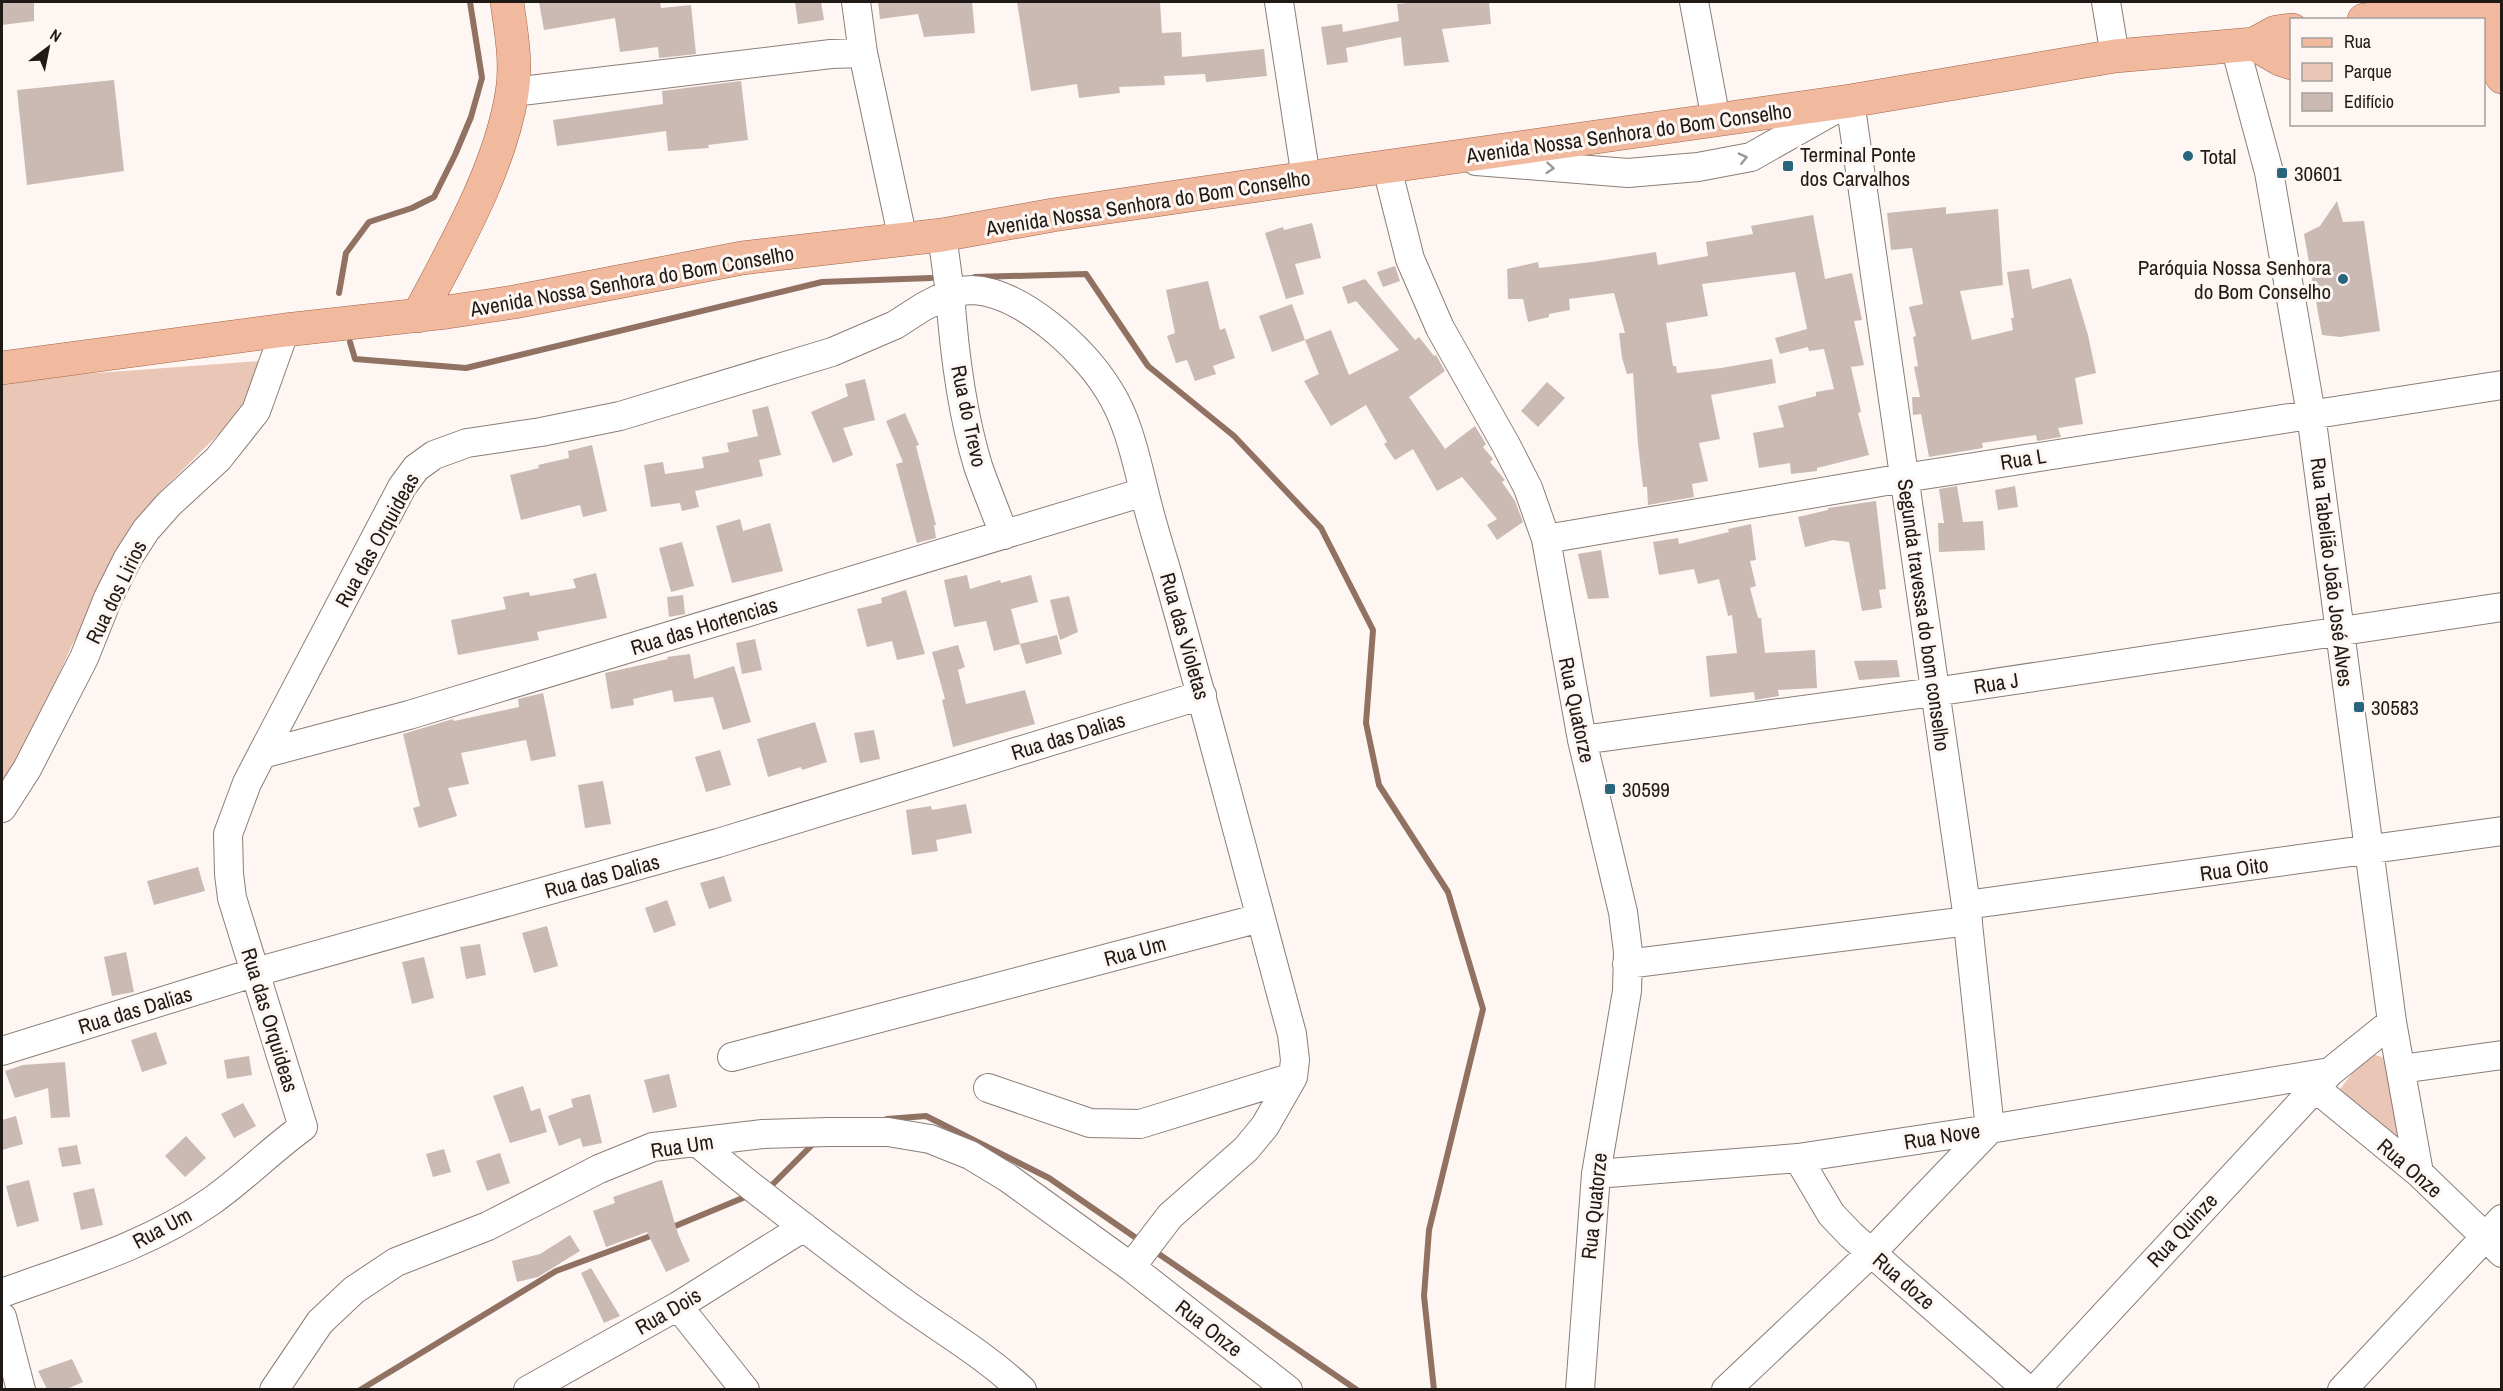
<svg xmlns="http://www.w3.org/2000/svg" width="2503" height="1391" viewBox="0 0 2503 1391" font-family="'Archivo Narrow',sans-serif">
	<rect width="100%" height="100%" fill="#fdf6f3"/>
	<path fill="#e9c6b6" d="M261 361 241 412 157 495 71 647 2 805V380Z
		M2372 1054 2385 1058 2403 1149 2338 1092 2366 1055Z"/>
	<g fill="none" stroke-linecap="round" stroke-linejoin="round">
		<path stroke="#917162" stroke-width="6" d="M975 277 1086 274 1148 366 1234 436 1321 528 1373 630 1366 723 1379 785 1448 892 1483 1009 1429 1230 1424 1296 1434 1390
			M339 293 346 253 369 222 412 208 434 197 455 155 471 117 482 78 470 2
			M350 342 355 359 466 368 822 282 931 278
			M887 1119 926 1116 1049 1178 1142 1242
			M767 1187 772 1185 814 1143
			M668 1229 750 1195
			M1153 1250 1357 1390
			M360 1390 556 1271 656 1234"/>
	</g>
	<path fill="#cbbab3" d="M2 2H34V21L2 25Z
		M539 2H660L661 8 691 5 696 54 659 58 658 47 620 52 615 18 544 30Z
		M795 2H821L824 20 798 24Z
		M878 2H972L975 33 924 37 918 14 880 19Z
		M1017 2H1160L1162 33 1181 32 1182 57 1264 49 1267 76 1206 82 1205 74 1164 76 1165 85 1119 87 1120 93 1079 98 1077 84 1031 91Z
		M1417 2H1489L1491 24 1442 29 1449 62 1404 66 1401 37 1346 48 1348 62 1327 65 1321 27 1342 24 1343 32 1399 21 1397 4Z
		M114 80 124 171 27 185 17 90Z
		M741 81 748 140 708 145 709 148 668 151 666 131 557 146 553 120 663 104 662 91Z
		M2337 201 2343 222 2364 221 2380 331 2340 337 2322 335 2304 234 2320 226Z
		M1946 207V214L1998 209 2003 285 1960 291 1972 340 2013 330 2011 318H2014L2007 272 2029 269 2032 289 2071 278 2088 335 2096 373 2075 378 2083 424 2058 428 2061 437 2037 441 2036 435 1982 443 1983 448 1929 457 1921 414 1913 415 1912 397H1920L1914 367 1918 366 1913 337 1916 336 1909 307 1923 304 1912 248 1891 250 1887 213Z
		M1813 215 1825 279 1852 273 1862 320 1854 321 1864 365 1851 367 1861 412 1858 413 1869 455 1817 468V471L1791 474 1790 463 1759 468 1753 433 1784 427 1778 406 1816 396V392L1834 389 1824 349 1809 351 1808 347 1780 354 1775 338 1807 329 1795 272 1702 284 1708 316 1666 323 1673 366H1676L1677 373 1721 368 1772 359 1776 383 1711 395 1720 439 1699 443 1708 481 1692 484 1694 497 1648 505 1647 487H1643L1638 444 1633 373 1627 374 1622 358 1619 333H1625L1614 293 1569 299 1570 310 1549 314V317L1528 322 1523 299H1508L1507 269 1538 262 1539 268 1592 262 1656 252 1658 265 1708 256 1706 242 1753 234 1751 226Z
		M1312 223 1321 258 1295 264 1304 294 1286 299 1265 233 1283 227 1284 230Z
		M1395 266 1400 281 1383 287 1377 272Z
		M1365 279 1415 340 1419 337 1434 356 1436 355 1445 371 1409 397 1445 449 1475 426 1486 444 1483 447 1493 459 1490 462 1505 480 1502 482 1515 501 1523 522 1497 540 1487 525 1497 519 1462 477 1437 491 1413 449 1395 460 1384 444 1387 442 1366 405 1331 426 1304 381 1319 374 1305 340 1331 330 1349 375 1399 350 1356 301 1348 304 1342 287Z
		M1208 281 1220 330 1225 328 1235 358 1213 366 1216 374 1195 381 1187 360 1176 363 1167 336 1175 333 1166 290Z
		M1292 304 1305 340 1272 352 1259 316Z
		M865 379 875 420 843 428 853 455 833 463 811 412 848 396 845 384Z
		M1547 382 1565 398 1538 427 1521 411Z
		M768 406 781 455 759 460 763 476 695 491 699 507 682 511 680 503 651 507 644 465 663 462 665 474 704 468 702 457 729 452 727 443 758 436 752 410Z
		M905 413 919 445 916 446 936 525H934L936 538 917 543 896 464 903 462 886 421Z
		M592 445 607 511 583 517 580 505 521 520 510 475 539 468 538 465 569 458 568 451Z
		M1957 486 1963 522 1983 521 1985 550 1939 552 1938 523H1944L1939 489Z
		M2015 486 2018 507 1998 510 1995 490Z
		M1876 501 1886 589 1879 590 1882 608 1862 611 1849 542 1833 540 1805 547 1798 517 1828 510V508Z
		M740 519 743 531 770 523 783 571 732 583 716 526Z
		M1751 524 1756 560 1750 561 1756 586 1750 588 1758 618H1761L1765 653 1815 650 1817 688 1778 690 1779 696 1755 700 1754 692 1710 697 1706 656 1737 653 1732 615 1728 616 1719 579 1698 584 1694 569 1659 575 1653 542 1678 538 1679 544 1729 532 1728 529Z
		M682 542 694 586 671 592 659 548Z
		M1601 550 1609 598 1588 599 1578 554Z
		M596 573 607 618 537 632 539 640 458 655 451 620 506 609 503 597 529 592 530 596 576 588 573 579Z
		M967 575 970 589 1000 580 1001 583 1031 575 1038 602 1011 609 1020 644 994 651 986 621 954 627 944 580Z
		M906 590 925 654 897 660 892 641 867 647 857 609 882 603 881 598Z
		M683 595 685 614 669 617 667 597Z
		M1069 596 1078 632 1060 640 1050 600Z
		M1057 635 1062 654 1026 664 1020 644Z
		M755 639 762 670 742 674 736 643Z
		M958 645 965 667 958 670 966 704 1025 690 1035 724 953 747 942 700 945 699 932 652Z
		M690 654 694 679 734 666 751 722 723 730 713 697 674 702 672 690 633 699 634 705 611 709 605 673 668 659 667 657Z
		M1897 660 1900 677 1859 680 1854 661Z
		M543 693 556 756 531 761 526 740 461 753 469 784 448 788 457 816 419 828 413 808 420 806 403 734 453 719 454 721 519 707 518 699Z
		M815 722 827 762 802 770 801 767 768 777 757 739Z
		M874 730 880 759 860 763 854 733Z
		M720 750 731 785 706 792 695 757Z
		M603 781 611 824 585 828 578 785Z
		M966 804 972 833 936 840 938 851 912 855 906 810 931 806 932 810Z
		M198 867 205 891 154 905 147 881Z
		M724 876 732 901 709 909 700 883Z
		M667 900 676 925 654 933 645 908Z
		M547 926 558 966 534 973 522 933Z
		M480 944 486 975 466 979 460 947Z
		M126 952 134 992 112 996 104 957Z
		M424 957 434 998 412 1004 402 962Z
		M156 1032 167 1064 142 1072 131 1040Z
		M249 1056 252 1075 227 1079 224 1060Z
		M65 1062 70 1117 51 1118 48 1088 15 1098 5 1071 23 1065Z
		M669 1074 677 1107 653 1113 644 1080Z
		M523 1086 531 1111 540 1108 547 1132 510 1143 493 1096Z
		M590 1094 602 1143 583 1147 580 1138 559 1146 548 1116 573 1107 571 1099Z
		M243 1103 256 1126 234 1138 221 1114Z
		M16 1116 23 1144 2 1150V1120Z
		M186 1136 206 1158 185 1177 165 1156Z
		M77 1145 81 1164 62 1167 58 1148Z
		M444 1149 451 1172 433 1177 426 1154Z
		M500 1153 510 1183 487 1191 476 1161Z
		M29 1180 39 1221 17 1227 6 1186Z
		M662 1180 678 1234 690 1261 666 1272 647 1232 606 1247 593 1211 615 1203 613 1197Z
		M94 1188 103 1225 81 1230 73 1193Z
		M570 1235 580 1251 538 1277 517 1282 512 1261 540 1254Z
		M591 1268 620 1316 604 1323 581 1273Z
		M72 1359 83 1382 67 1389H47L38 1371Z"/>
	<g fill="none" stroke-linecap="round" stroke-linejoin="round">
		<g stroke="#8c7d76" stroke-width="30">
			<path id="minor" d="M856 2 863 53 903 240
				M1279 2 1306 178
				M1694 2 1716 120
				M2106 2 2115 56
				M2235 46 2269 172 2311 414 2392 1022 2419 1173
				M513 92 831 54 863 53
				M1476 161 1628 173 1698 167 1751 157 1850 101 1966 905 1990 1129
				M1387 168 1410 259 1440 328 1506 445 1528 488 1546 539 1582 740 1623 912 1628 952 1627 991 1596 1174 1580 1390
				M1004 535C996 512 986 489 978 466 961 410 954 351 950 293 957 292 965 290 972 290 1022 292 1083 349 1108 389 1128 420 1135 455 1144 491 1150 517 1158 543 1166 569 1210 724 1250 879 1292 1034L1295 1060 1293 1077 1265 1126 1246 1149 1170 1216 1131 1267
				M1546 539 1904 478 2502 385
				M1582 740 1934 692 2502 607
				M262 754 409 715 1144 492
				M2 808 27 769 84 658 108 598 128 558 146 530 169 504 218 459 256 411 285 330
				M1966 905 2502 831
				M1627 964 1968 921
				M2 1051 256 972 718 843 1202 695
				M732 1057 1260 918
				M2401 1069 2502 1055
				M2314 1087 2419 1173 2502 1253
				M988 1088 1090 1123 1140 1124 1293 1077
				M697 1142C761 1196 829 1247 896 1297 938 1328 984 1354 1022 1390
				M1798 1158 1831 1214 1851 1235 2028 1390
				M1596 1174 1798 1158 1990 1129 2330 1072 2392 1022
				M2 1293C73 1267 147 1246 210 1202 243 1179 271 1150 303 1127L232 898 229 874 228 834 247 783 262 754 402 487 416 468 434 455 467 443 541 432 620 416 832 352 895 325 923 307 950 293 942 235
				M678 1306 745 1390
				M2 1317 21 1390
				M274 1390 320 1322 354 1290 396 1262 488 1226 599 1169 653 1147 763 1134 828 1132H888L930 1139 970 1155 1008 1178 1131 1267 1288 1390
				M528 1390 678 1306 804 1227
				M1726 1390 1872 1252 1990 1129
				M2035 1390 2330 1072
				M2342 1390 2502 1219"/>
		</g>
		<g stroke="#a16345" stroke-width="34">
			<path id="major" d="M2502 15C2488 34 2490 57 2502 77
				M2364 20 2489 2
				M2254 44 2280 59 2292 63
				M418 316C454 248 500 169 512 93 517 63 511 31 507 2
				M2 368 285 330 447 312 514 302 742 258 942 235 1053 215 1306 178 1850 101 2115 56 2254 44 2276 32 2292 30"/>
		</g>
		<use href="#minor" stroke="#fff" stroke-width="28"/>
		<use href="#major" stroke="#f1b99e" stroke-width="33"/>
	</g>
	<defs><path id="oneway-chevron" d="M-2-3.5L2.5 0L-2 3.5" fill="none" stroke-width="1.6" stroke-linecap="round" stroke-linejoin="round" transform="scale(1.5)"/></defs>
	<g stroke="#9b9897">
		<use href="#oneway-chevron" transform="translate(1743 158) rotate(-13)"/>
		<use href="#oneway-chevron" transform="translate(1550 168) rotate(5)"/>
	</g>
	<g fill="#28657c" stroke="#fdf6f3" stroke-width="2">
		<circle cx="2188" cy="156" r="6"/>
		<rect x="1782" y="160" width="12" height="12" rx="3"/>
		<rect x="2276" y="167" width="12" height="12" rx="3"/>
		<circle cx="2343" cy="279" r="6"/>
		<rect x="2353" y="701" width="12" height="12" rx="3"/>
		<rect x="1604" y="783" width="12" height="12" rx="3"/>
	</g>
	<g text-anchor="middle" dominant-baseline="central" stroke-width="6" stroke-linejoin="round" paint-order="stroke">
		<g font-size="21" fill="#201a17" stroke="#fdf6f3">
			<text transform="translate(1629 133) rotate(-8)">Avenida Nossa Senhora do Bom Conselho</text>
			<text transform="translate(1148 203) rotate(-9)">Avenida Nossa Senhora do Bom Conselho</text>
			<text transform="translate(632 281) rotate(-10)">Avenida Nossa Senhora do Bom Conselho</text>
			<text transform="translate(969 416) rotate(78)">Rua do Trevo</text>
			<text transform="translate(2023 459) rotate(-9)">Rua L</text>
			<text transform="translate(377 540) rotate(-61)">Rua das Orquideas</text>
			<text transform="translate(2332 572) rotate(83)">Rua Tabelião João José Alves</text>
			<text transform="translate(116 592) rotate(-64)">Rua dos Lirios</text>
			<text transform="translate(1924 615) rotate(82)">Segunda travessa do bom conselho</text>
			<text transform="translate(704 626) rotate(-17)">Rua das Hortencias</text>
			<text transform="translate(1185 636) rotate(74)">Rua das Violetas</text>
			<text transform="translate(1996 683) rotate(-9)">Rua J</text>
			<text transform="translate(1577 710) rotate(78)">Rua Quatorze</text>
			<text transform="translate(1068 736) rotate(-17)">Rua das Dalias</text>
			<text transform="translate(2234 869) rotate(-8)">Rua Oito</text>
			<text transform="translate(602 876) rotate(-15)">Rua das Dalias</text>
			<text transform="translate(1135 951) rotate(-15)">Rua Um</text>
			<text transform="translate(135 1010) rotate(-17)">Rua das Dalias</text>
			<text transform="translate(270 1020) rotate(73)">Rua das Orquideas</text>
			<text transform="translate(1942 1136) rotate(-9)">Rua Nove</text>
			<text transform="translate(682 1146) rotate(-9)">Rua Um</text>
			<text transform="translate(2410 1168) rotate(41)">Rua Onze</text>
			<text transform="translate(1594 1206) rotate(-84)">Rua Quatorze</text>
			<text transform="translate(162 1228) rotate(-28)">Rua Um</text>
			<text transform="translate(2182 1230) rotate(-47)">Rua Quinze</text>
			<text transform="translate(1904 1281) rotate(41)">Rua doze</text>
			<text transform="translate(668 1311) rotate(-30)">Rua Dois</text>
			<text transform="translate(1209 1328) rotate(38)">Rua Onze</text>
		</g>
		<g font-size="21" fill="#201a17" stroke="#fdf6f3" text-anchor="start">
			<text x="1800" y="154">Terminal Ponte<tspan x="1800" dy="24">dos Carvalhos</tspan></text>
			<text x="2200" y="156">Total</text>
			<text x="2294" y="173">30601</text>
			<text x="2331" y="267" text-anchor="end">Paróquia Nossa Senhora<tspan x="2331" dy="24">do Bom Conselho</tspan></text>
			<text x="2371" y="707">30583</text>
			<text x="1622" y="789">30599</text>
		</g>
	</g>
	<rect width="2503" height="1391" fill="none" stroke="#201a17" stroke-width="6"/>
	<rect x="2290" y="18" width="195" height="108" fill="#fdf6f3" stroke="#a59e9b" stroke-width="1.5"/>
	<rect x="2302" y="38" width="30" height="9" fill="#f1b99e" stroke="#a59e9b" stroke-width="1.5"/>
	<text x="2344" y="48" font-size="18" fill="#201a17">Rua</text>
	<rect x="2302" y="63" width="30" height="18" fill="#e9c6b6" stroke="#a59e9b" stroke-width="1.5"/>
	<text x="2344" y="78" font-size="18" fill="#201a17">Parque</text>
	<rect x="2302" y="93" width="30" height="18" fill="#cbbab3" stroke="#a59e9b" stroke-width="1.5"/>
	<text x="2344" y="108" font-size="18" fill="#201a17">Edifício</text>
	<g transform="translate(48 48) rotate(32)" stroke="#fdf6f3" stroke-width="4.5" paint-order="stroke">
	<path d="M0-4.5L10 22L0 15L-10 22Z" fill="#201a17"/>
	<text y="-9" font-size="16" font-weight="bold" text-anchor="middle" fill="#201a17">N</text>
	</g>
</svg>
